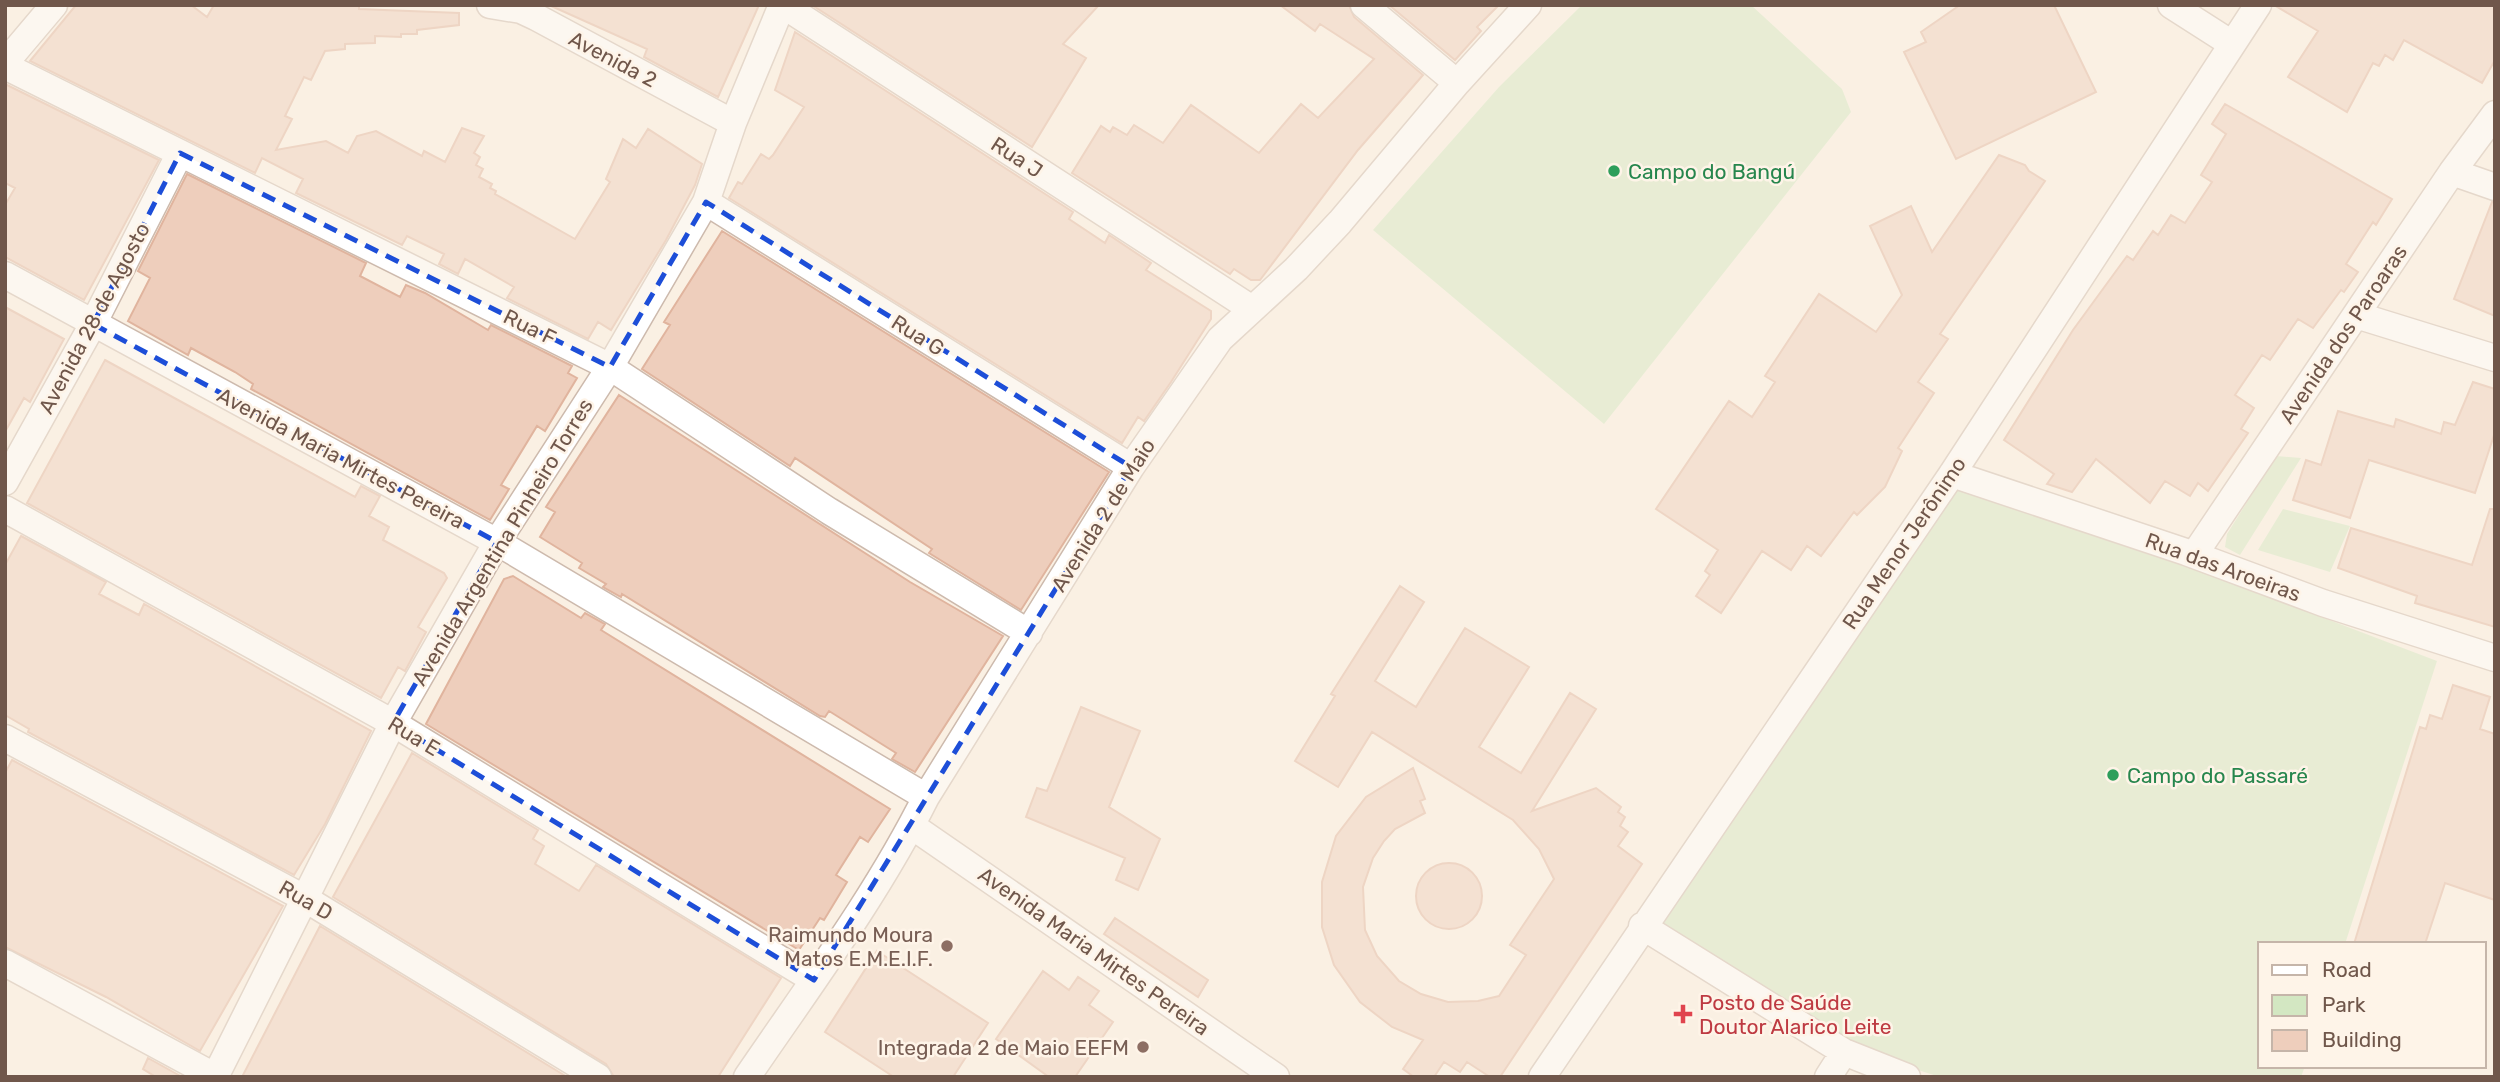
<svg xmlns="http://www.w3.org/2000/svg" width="2500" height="1082" viewBox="0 0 2500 1082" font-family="Rubik,sans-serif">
	<rect width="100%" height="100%" fill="#faf0e3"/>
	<path fill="#d3e7c2" d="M1582 5H1751L1842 89 1851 112 1604 424 1373 230 1499 87Z
		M2276 456 2301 458 2240 555 2225 547 2227 534Z
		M1958 489 2190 567 2437 661 2345 944H2260V1066H2305L2301 1077H1940L1877 1057 1658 925Z
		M2283 509 2350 526 2330 572 2258 550Z"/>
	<path fill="#eecebc" stroke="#e0b49e" stroke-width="2" d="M76 5H191L207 17 214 5H359V9L459 13V25L417 30V34H401V37L375 36V43L345 44V49L325 51 311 80 304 77 285 116 292 119 276 150 326 141 348 153 357 136 376 131 422 156 424 151 445 162 462 128 484 136 474 153 480 157 476 165 483 169 479 177 492 184 490 188 496 191 495 194 575 239 610 182 606 179 623 139 636 148 648 129 702 164 695 185 666 240 611 330 598 322 588 339 507 298 514 287 465 259 458 274 439 264 444 254 407 236 402 245 296 193 303 179 262 158 255 173 30 61Z
		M549 5H759L718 97 644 57 647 49Z
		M812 5H1099L1063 44 1086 58 1032 147Z
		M1280 5H1349L1354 17 1423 75 1358 150 1260 280H1251L1234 269 1230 274 1072 173 1101 126 1110 132 1113 127 1127 135 1134 125 1163 143 1191 105 1259 153 1301 104 1318 118 1374 59 1320 24 1315 31Z
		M1389 5H1499L1477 27 1481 31 1455 60Z
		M1960 5H2054L2096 92 1956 159 1904 52 1926 42 1921 32Z
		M2274 5H2495V60L2482 83 2404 40 2393 60 2385 55 2379 66 2373 63 2347 112 2288 77 2318 31Z
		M795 32 1073 212 1069 219 1105 243 1109 235 1151 263 1146 270 1211 311V319L1171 382 1144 421 1138 417 1122 443 729 198 738 182 742 184 761 154 769 159 773 155 804 107 775 90Z
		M5 84 159 160 84 300 5 257V205L15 188 5 183Z
		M2225 104 2392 199 2376 225 2373 222 2346 264 2358 272 2344 292 2341 290 2313 328 2298 319 2270 360 2262 355 2235 395 2254 408 2241 429 2248 433 2208 491 2198 483 2190 496 2165 481 2150 503 2096 459 2072 492 2047 484 2054 474 2004 440 2073 330 2127 256 2133 260 2153 231 2158 235 2171 215 2185 223 2212 182 2201 175 2226 134 2212 124Z
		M1999 155 2025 165 2029 171 2045 181 1940 334 1948 339 1918 382 1934 393 1898 448 1902 451 1885 487 1857 515 1854 512 1821 556 1807 546 1791 570 1762 551 1721 613 1696 596 1710 575 1705 571 1718 550 1656 509 1729 401 1752 417 1775 382 1765 376 1819 294 1876 332 1902 295 1870 226 1911 206 1932 252Z
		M187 174 366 263 360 276 400 297 406 285 425 293 488 330 491 325 572 366 568 373 577 378 545 431 537 426 501 485 509 489 490 520 251 389 253 384 235 372 191 348 188 355 128 321 150 278 138 271Z
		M2492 202H2495V316L2454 299Z
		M722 231 1109 472 1021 610 929 553 932 549 795 458 790 466 642 369 670 325 664 322Z
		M5 307 64 339 30 402 24 398 5 432Z
		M105 360 355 497 361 486 380 496 369 516 389 527 383 540 444 573 447 578 418 627 426 632 405 671 398 667 381 698 27 503Z
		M2473 382 2495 389V432L2475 493 2369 460 2350 518 2293 500 2306 460 2321 465 2338 411 2394 427 2396 419 2441 434 2444 422 2455 425Z
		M619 395 910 582 1003 636 915 772 892 759 896 753 829 711 825 717 820 716 622 594 621 597 603 587 606 584 579 568 582 563 540 537 555 512 546 507Z
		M2490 509H2495V627L2415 603 2417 596 2338 568 2351 528 2472 565Z
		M21 536 106 582 99 594 139 615 144 604 371 731 325 824 294 875 28 732 29 729 5 715V565Z
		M513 576 581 618 585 613 605 624 601 630 890 809 868 842 860 837 836 875 847 882 824 920 820 918 799 950 426 724 504 579Z
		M1400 586 1424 602 1375 681 1416 707 1465 628 1529 667 1479 747 1521 773 1570 693 1596 709 1532 811 1596 788 1621 807 1618 812 1625 817 1620 826 1628 832 1618 846 1642 864 1500 1077H1490L1467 1062 1460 1072 1444 1062 1434 1077H1414L1403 1069 1423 1040 1392 1027 1360 1002 1334 965 1322 927V882L1336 836 1366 797 1413 768 1425 799 1420 801 1425 813 1395 829 1384 841 1373 858 1363 887 1365 930 1377 956 1399 981 1421 994 1448 1002 1478 1001 1499 996 1526 955 1510 945 1554 879 1539 849 1513 820 1372 732 1338 787 1295 761 1335 696 1331 694Z
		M2453 685 2490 697 2480 729 2495 734V900L2445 883 2425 944H2354L2420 727 2426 729 2430 715 2442 719Z
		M1081 707 1140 731 1109 807 1160 839 1138 890 1116 880 1125 858 1026 817 1037 788 1047 791Z
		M412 753 538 830 533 839 544 846 535 864 579 891 596 865 781 978 718 1077H614L606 1064 333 897Z
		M12 760 283 906 200 1051 106 997 5 947V773Z
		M1416 896a33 33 0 1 1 66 0a33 33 0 1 1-66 0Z
		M1115 918 1208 980 1198 997 1104 934Z
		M320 926 567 1077H242Z
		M877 951 988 1023 953 1077H894L825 1032Z
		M1043 971 1069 990 1078 977 1099 991 1089 1005 1113 1022 1075 1077H1049L996 1039Z
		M148 1058 182 1077H156L143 1069Z"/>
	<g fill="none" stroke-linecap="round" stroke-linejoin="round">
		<g stroke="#cdbaad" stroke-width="29">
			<path id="street" d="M490 5 521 10 536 17 733 123
				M783 5 1252 309
				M1364 5 1457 83
				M2171 5 2232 44
				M5 63 54 5
				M5 66 610 367 829 511 1029 633
				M2452 172 2495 187
				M706 202 1131 467
				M5 275 497 542 926 797
				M2356 315 2495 358
				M1952 474 2186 552 2323 603 2495 658
				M5 482 93 324 180 153
				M5 509 393 723 814 980
				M2194 555 2452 172 2495 114
				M5 738 304 898 598 1077
				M912 826 1276 1077
				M1642 926 1844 1052 1907 1077
				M5 963 216 1077
				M215 1077 393 723 497 542 610 367 706 202 733 123 782 5
				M747 1077C809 986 877 895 926 797L1131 467 1220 339 1296 269 1340 222 1457 83 1528 5
				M1542 1077 1952 474 2258 5
				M1828 1077 1844 1052"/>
		</g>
		<use href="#street" stroke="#fff" stroke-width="26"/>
	</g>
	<path d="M0 0H2500V1082H0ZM180 153 610 367 706 202 1131 467 814 980 393 723 497 542 93 324Z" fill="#faf0e3" fill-opacity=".55" fill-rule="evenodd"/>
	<path fill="none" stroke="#1d4ed8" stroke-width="5" stroke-dasharray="14 9" stroke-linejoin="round" d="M180 153 610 367 706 202 1131 467 814 980 393 723 497 542 93 324Z"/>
	<g fill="#2e9e5b" stroke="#fef4e8" stroke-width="2.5">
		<circle cx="1614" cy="171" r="7"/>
		<circle cx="2113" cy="775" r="7"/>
	</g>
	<g fill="#8d6e63" stroke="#fef4e8" stroke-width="2.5">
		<circle cx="947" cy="946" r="7"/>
		<circle cx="1143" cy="1047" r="7"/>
	</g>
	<path fill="#e0444e" stroke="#fef4e8" stroke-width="2.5" d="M1679.5 1003.5h7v7h7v7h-7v7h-7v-7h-7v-7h7z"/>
	<g text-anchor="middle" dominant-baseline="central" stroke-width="5" stroke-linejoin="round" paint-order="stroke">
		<g font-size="21" fill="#70574b" stroke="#fef4e8">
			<text transform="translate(613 59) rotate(28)">Avenida 2</text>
			<text transform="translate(1017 157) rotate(33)">Rua J</text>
			<text transform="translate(94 318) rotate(-62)">Avenida 28 de Agosto</text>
			<text transform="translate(530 327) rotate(26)">Rua F</text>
			<text transform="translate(2343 334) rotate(-56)">Avenida dos Paroaras</text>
			<text transform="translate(918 335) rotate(32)">Rua G</text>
			<text transform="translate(341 458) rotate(28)">Avenida Maria Mirtes Pereira</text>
			<text transform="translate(1103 515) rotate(-58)">Avenida 2 de Maio</text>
			<text transform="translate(502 542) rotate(-59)">Avenida Argentina Pinheiro Torres</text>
			<text transform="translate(1904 543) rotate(-56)">Rua Menor Jerônimo</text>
			<text transform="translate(2223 567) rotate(20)">Rua das Aroeiras</text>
			<text transform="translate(414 736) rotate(31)">Rua E</text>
			<text transform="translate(306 900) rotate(30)">Rua D</text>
			<text transform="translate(1094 951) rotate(35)">Avenida Maria Mirtes Pereira</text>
		</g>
		<g font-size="21" fill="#27864d" stroke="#fef4e8" text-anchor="start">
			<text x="1628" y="171">Campo do Bangú</text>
			<text x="2127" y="775">Campo do Passaré</text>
		</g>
		<g font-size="21" fill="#785e54" stroke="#fef4e8" text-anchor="end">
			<text x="933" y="934">Raimundo Moura<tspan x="933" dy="24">Matos E.M.E.I.F.</tspan></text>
			<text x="1129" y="1047">Integrada 2 de Maio EEFM</text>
		</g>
		<g font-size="21" fill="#be3a42" stroke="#fef4e8" text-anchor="start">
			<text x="1699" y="1002">Posto de Saúde<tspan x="1699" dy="24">Doutor Alarico Leite</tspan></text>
		</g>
	</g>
	<rect width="2500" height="1082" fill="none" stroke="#70574b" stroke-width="14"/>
	<rect x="2258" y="942" width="228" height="126" fill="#fef4e8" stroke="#c5b5a9" stroke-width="2"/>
	<rect x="2272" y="965" width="35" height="10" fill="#ffffff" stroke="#c5b5a9" stroke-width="2"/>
	<text x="2322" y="977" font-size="21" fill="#70574b">Road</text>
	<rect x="2272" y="995" width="35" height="21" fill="#d3e7c2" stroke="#c5b5a9" stroke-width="2"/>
	<text x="2322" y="1012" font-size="21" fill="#70574b">Park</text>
	<rect x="2272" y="1030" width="35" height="21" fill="#eecebc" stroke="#c5b5a9" stroke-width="2"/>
	<text x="2322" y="1047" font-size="21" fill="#70574b">Building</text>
</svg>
